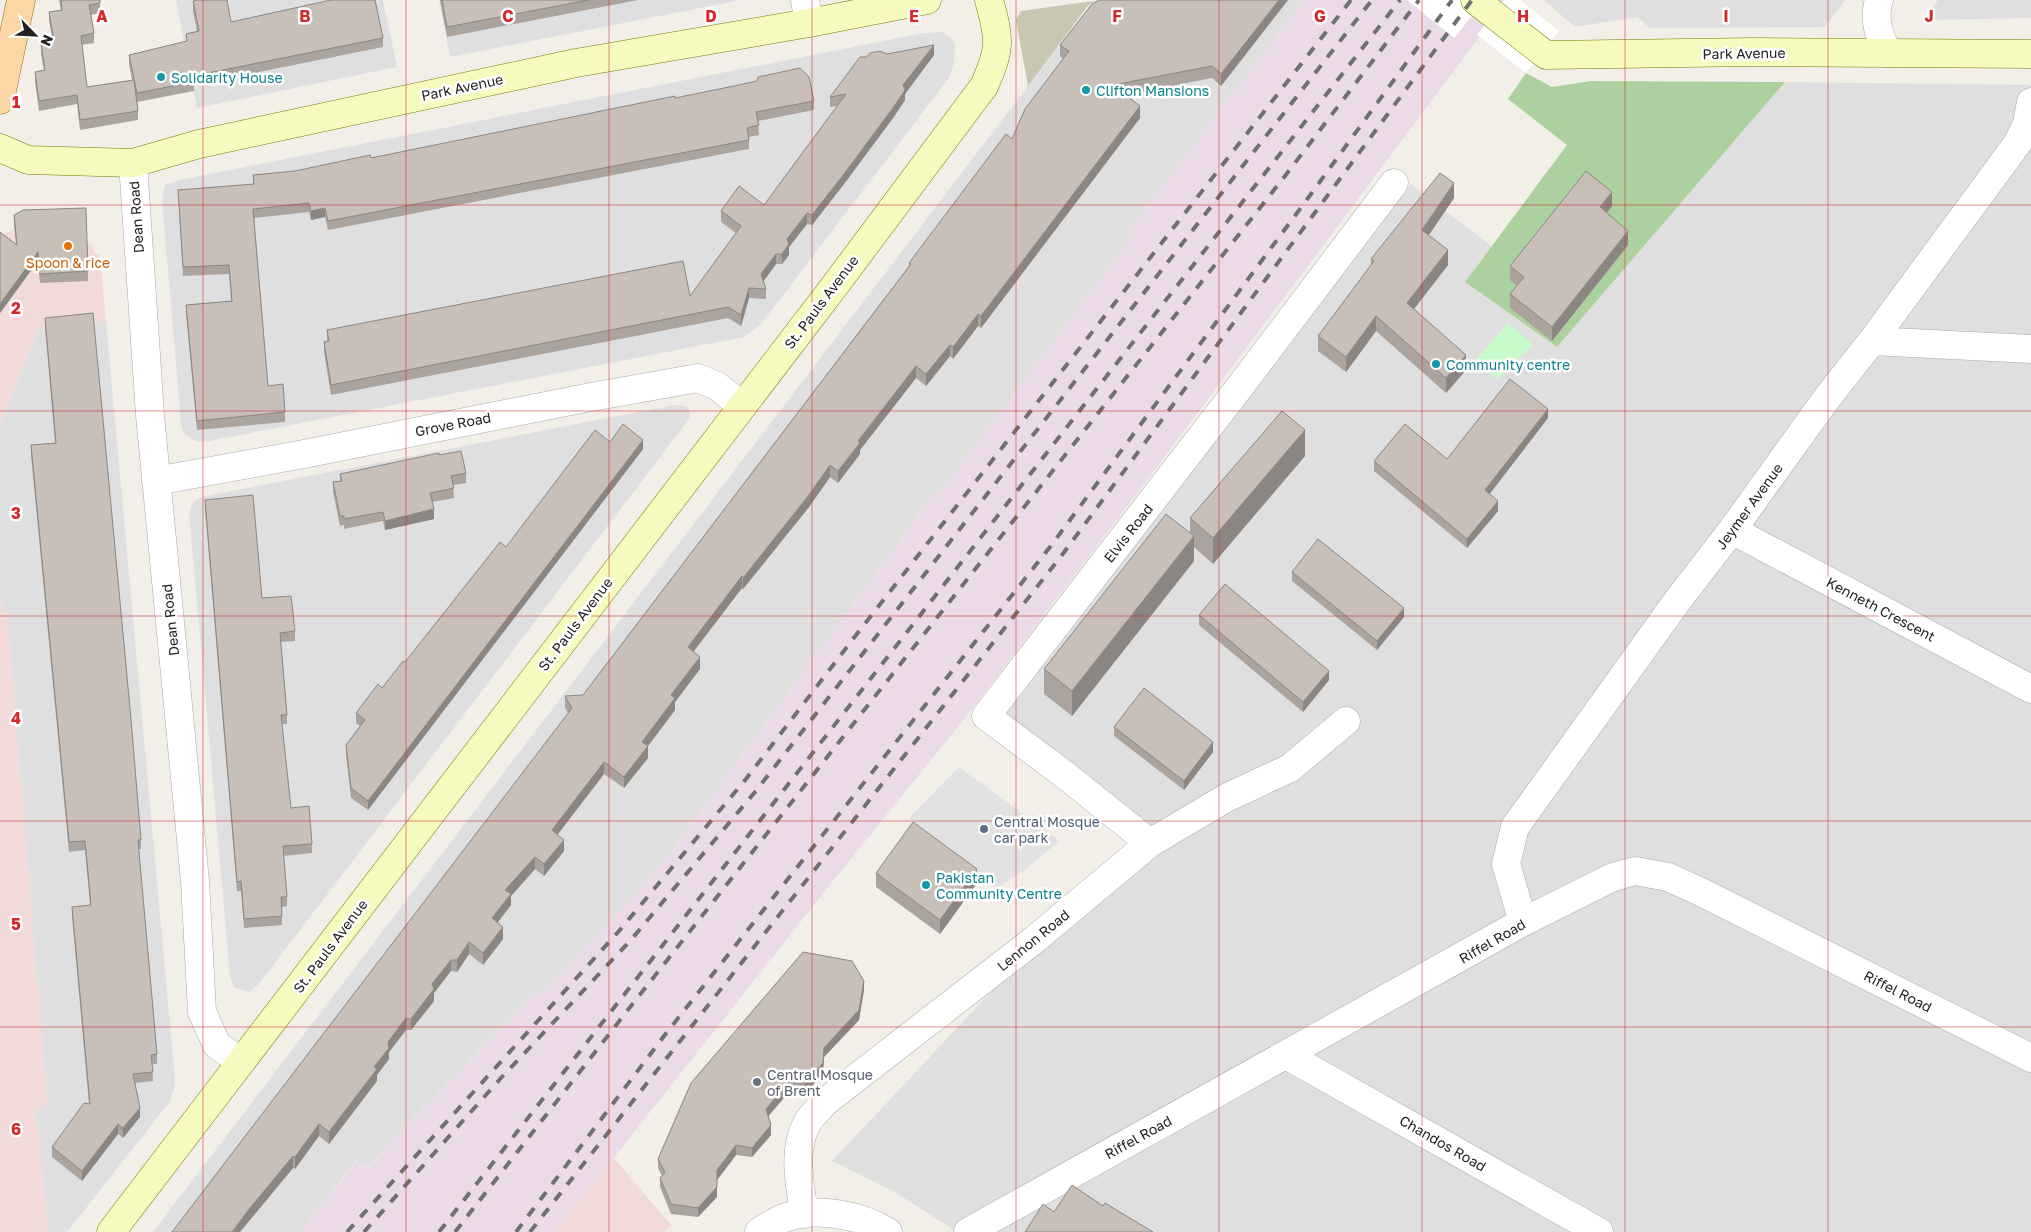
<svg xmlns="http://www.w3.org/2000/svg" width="2031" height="1232" viewBox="0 0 2031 1232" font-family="'Golos Text',sans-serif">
	<rect width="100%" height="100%" fill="#f2efe9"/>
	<path fill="#e0dfdf" d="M176 0H383L397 67 197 108Z
		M439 0H741L450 57Z
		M1304 0 1129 231 1134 235 939 494 935 493 658 870 542 995 536 993 366 1168 356 1160 301 1232H153L1093 1Z
		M1544 0H1845L1825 27 1650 28 1637 17 1575 27Z
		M1938 0H2031V18L1923 20Z
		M942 32 952 39 955 47 953 66 949 78 761 324 744 337 204 442 195 441 188 437 183 431 181 423 162 201 165 185 179 180 924 33Z
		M1785 82 2031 85V1232H957L895 1192 832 1161 1148 825 1006 713 1411 184 1491 246 1465 282 1557 347Z
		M106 321 175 1079 174 1090 168 1104 67 1232H48L35 1107 47 1104 7 614 3 613 0 592V424L38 329Z
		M675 405 685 406 690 410V417L686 423 259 984 249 992 234 987 230 977 189 512 192 504 197 499 205 496Z"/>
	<path fill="#f2dad9" d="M20 226 91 244 94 252 100 255 106 321 38 329 0 424V237Z
		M0 592 3 613H7L47 1104 35 1107 48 1232H0Z
		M613 1157 672 1226 664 1232H555Z"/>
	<path fill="#ebdbe8" d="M1304 0H1507L1155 470 969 713 829 886 555 1232H301L357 1160 367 1168 536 993 542 995 658 870 936 492 939 494 1133 236 1129 231Z"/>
	<path fill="#c7c7b4" d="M1093 1 1087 7 1028 86 1016 20 1021 11Z"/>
	<path fill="#add19e" d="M1526 73 1552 87 1591 81 1785 82 1557 347 1465 282 1567 145 1508 99Z"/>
	<path fill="#c8facc" d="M1508 323 1533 345 1498 379 1475 360Z"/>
	<path fill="#e2e2e2" d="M959 767 1060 841 1026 869 997 888 909 818Z"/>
	<path fill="#fff" d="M1407 0H1485L1454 38Z
		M1504 0H1520L1559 31 1526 73 1477 35Z"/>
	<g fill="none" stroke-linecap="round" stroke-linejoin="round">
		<g stroke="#a9a9a9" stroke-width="29">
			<path id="street" d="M805 0 809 23
				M1879 0C1873 19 1879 36 1888 53
				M133 163 150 415 195 881 202 1012 217 1045 241 1062
				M1872 341 2031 349
				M156 481 304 454 591 397 698 378 717 386 742 406
				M1732 530 2031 689
				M1150 843 1065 775 986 716 1245 380 1394 183
				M1523 922 1506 864 1515 827 1678 600 1732 530 1827 398 1872 341 2017 144 2027 124 2031 102
				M1286 1055 1599 1232
				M804 1214C800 1183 792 1152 807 1123 811 1116 819 1109 825 1102L1034 940 1150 843 1226 798 1290 768 1346 721
				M759 1232C768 1226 777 1220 787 1217 818 1207 861 1215 888 1232
				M968 1232 1523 922 1613 877 1635 871 1668 877 1701 892 2031 1058"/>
		</g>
		<g stroke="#707d05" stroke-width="29">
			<path id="secondary" d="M1475 0 1546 55 1755 52 2031 54
				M0 148 28 160 133 163 199 144 576 63 809 23 927 0
				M111 1232 836 284 984 86C1001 48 1000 40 989 0"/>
		</g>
		<g stroke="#a06b00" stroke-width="29">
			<path id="primary" d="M0 100 21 0"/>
		</g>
		<use href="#street" stroke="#fff" stroke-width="28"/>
		<use href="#secondary" stroke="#f7fabf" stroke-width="28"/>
		<use href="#primary" stroke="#fcd6a4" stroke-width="28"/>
		<path stroke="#707070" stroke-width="4" stroke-dasharray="10 10" stroke-linecap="butt" d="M347 1232 619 931 746 779 853 639 1351 0
			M364 1232 501 1078 630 941 755 792 1372 0
			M439 1232 1400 0
			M455 1232 631 1006 1285 176 1419 0
			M516 1232 664 1036 1050 547 1311 194 1452 0
			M530 1232 1062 555 1472 0"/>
	</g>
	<path fill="#aba49e" d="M59 0H100V13L91 15 94 33V43L82 45 87 87 132 80 129 64V55L186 42V34L197 31 193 11V1L231 22 329 1V0H375L383 38V47L194 85V91L137 102 138 111V120L80 130 77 104 39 111 35 82V72L44 70 41 54V44L53 41 49 21V12L61 10Z
		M440 0H638L447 37Z
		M1288 0 1221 86 1212 78 1125 95 1140 118 981 328 978 326 953 359 950 356 926 386 916 378 860 450V454L838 483 830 477 809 507 743 589 742 588 693 651 700 669 675 702V710L648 746V758L624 788 604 774 557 834 564 851 544 876 535 869 511 896V905L497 923 503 939 483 965 469 954 457 972 451 971 434 993V1001L411 1030H406L389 1052V1059L377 1075V1081L329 1144 319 1136 295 1169 293 1168 250 1220 568 713 565 708V696L583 695 909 266V263L1012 139 1063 59 1060 56V45Z
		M887 54 934 55 905 94V100L893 118 844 184 812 225 807 224 789 247V255L782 264H776L763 281 766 289V299L749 298 741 326 728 318 331 395 324 352V342L327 341V330L690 296 736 233 721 222V211L764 205 837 106 830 107V97L866 57Z
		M675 98 814 101V110L758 121 759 135 749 137V149L328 230 325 217 311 220 309 212 254 218 268 386 285 412V422L197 430 186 314V305L231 301 229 274 183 276 178 190 253 184V175L295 171 371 158Z
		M1454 198 1429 235 1448 265 1414 309 1466 370 1446 393 1376 331 1346 372 1318 351V336L1371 265V259Z
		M1612 206 1607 213 1628 245 1552 341 1510 308V294L1517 286 1510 280V266Z
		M14 215 88 271V281L40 283 38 261 0 313V232L16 244 14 225Z
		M45 318 141 840V849H138L157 1054V1064H152L153 1081 135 1083 140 1117 123 1138 118 1134 82 1181 52 1157V1147L89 1104 72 916V907L90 905 85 850 69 852 31 455V445L55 443 45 327Z
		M1548 418 1489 494 1498 511 1467 548 1374 471V461L1447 459Z
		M610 442 643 449 368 810 351 798 346 755V745L360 726 356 723V713L382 688 506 547Z
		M439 455 466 473V483L453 485 454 498 432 502 434 519 385 530 383 521 344 529V525L340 526 333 492V482L340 481V474Z
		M1305 456 1213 564 1194 547V561L1072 716 1044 694V669L1190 533V518Z
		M205 500 262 598 295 631V641L281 642 287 715V724H282L291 808 312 844V853L283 856 287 897V906L282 907V925L244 928 241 891H237L205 509Z
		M1292 572 1404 617 1377 650 1292 581Z
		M1199 615 1329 680 1303 712 1199 625Z
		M1114 727 1213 752 1184 790 1114 736Z
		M876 873 977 883 940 934 876 887Z
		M864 990 859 1020 824 1057 823 1073 805 1094 789 1092 768 1116 771 1135 752 1157 736 1155 717 1180V1197L698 1217 671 1214 660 1187V1178L662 1176 658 1168V1159Z"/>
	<path fill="#8b8681" d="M1279 0H1288L1221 86V74Z
		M934 45V55L905 94V100L893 118 844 184 812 225V215L903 85Z
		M1140 106V118L981 328V316Z
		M1454 183V198L1422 245V230Z
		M1612 192V206L1600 221V207Z
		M325 208V217L311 220V211Z
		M807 213V224L789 247V255L782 264V254L787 239Z
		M1628 231V245L1552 341V327Z
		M1448 250V265L1407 318V303Z
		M38 252V261L0 313V304Z
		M776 254V264L761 285V274Z
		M749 288V298L741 326V315Z
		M978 314V326L953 359V347Z
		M1376 316V331L1346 372V357Z
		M950 345V356L926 386V374Z
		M1466 355V370L1446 393V378Z
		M916 366V378L860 450V454L838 483V471L858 441Z
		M1548 409V418L1485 500V490Z
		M1305 430V456L1213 564V538Z
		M643 440V449L368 810V801Z
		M830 465V477L809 507 743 589V578Z
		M1498 501V511L1467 548V539Z
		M434 509V519L385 530V521Z
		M1194 536V561L1072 716V691Z
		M742 576V588L688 659V647Z
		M1404 608V617L1377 650V641Z
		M700 657V669L675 702V710L648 746V758L624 788V777L642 742 671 695Z
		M1329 671V680L1303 712V702Z
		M1213 742V752L1184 790V781Z
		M604 762V774L552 842V830Z
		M564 840V851L544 876V864Z
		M535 857V869L511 896V905L492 930V918L505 890Z
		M977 869V883L940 934V920Z
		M503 927V939L483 965V953Z
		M469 942V954L457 972V960Z
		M451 960V971L434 993V1001L411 1030V1019L432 984Z
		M864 981V990L859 1020 824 1057 823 1073 805 1094V1084L824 1048Z
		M406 1018V1030L389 1052V1059L377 1075V1081L329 1144V1132L374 1067 388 1042Z
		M789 1082V1092L766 1119V1109Z
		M140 1108V1117L123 1138V1128Z
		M118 1124V1134L82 1181V1171Z
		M319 1124V1136L295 1169V1157Z
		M771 1125V1135L752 1157V1148Z
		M736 1145V1155L717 1180V1197L698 1217V1208L717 1170Z
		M293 1156V1168L240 1232H232L250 1208Z"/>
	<path fill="#c7bfb8" stroke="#8b8681" d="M61 0H100V3L89 5 94 33 81 36 87 87 134 80 138 111 80 120 77 95 39 101 35 72 45 70 41 44 54 41 49 12 62 10Z
		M198 0H227L231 22 331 0H375L383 38 193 76 194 82 137 93 129 55 187 41 186 34 199 31 193 1Z
		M442 0H589L447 27Z
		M1099 0H1279L1221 74 1212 66 1113 85 1140 106 981 316 978 314 953 347 950 345 926 374 916 366 858 441 860 443 838 471 830 465 809 495 743 578 742 576 688 647 700 657 671 695 675 698 642 742 648 746 624 777 604 762 552 830 564 840 544 864 535 857 505 890 511 894 492 918 503 927 483 953 469 942 457 960H451L432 984 434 989 411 1019 406 1018 388 1042 389 1048 374 1067 377 1069 329 1132 319 1124 295 1157 293 1156 250 1208 232 1232H172L572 708 565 696 583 695 911 264 909 263 1006 134 1012 139 1025 109 1069 51 1060 45 1092 4Z
		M934 45 903 85 905 90 893 108 844 174 812 215 807 213 787 239 789 244 782 254H776L761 274 766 289 749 288 741 315 728 307 331 385 324 342 329 341 327 330 683 261 690 296 741 226 721 211 739 186 764 205 846 94 830 97 860 57H866L870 53 880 51 887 54Z
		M800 68 809 77 814 101 756 112 759 125 747 128 749 140 328 221 325 208 311 211 309 203 253 209 268 386 283 384 285 412 197 421 186 305 232 301 229 265 183 267 178 190 254 184 253 175 295 171 370 155 371 158 675 96V98L729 87 757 81 758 77Z
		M1586 171 1612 192 1600 207 1628 231 1552 327 1510 294 1524 277 1510 266Z
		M1440 173 1454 183 1422 230 1448 250 1407 303 1466 355 1446 378 1376 316 1346 357 1318 336 1374 261 1371 259Z
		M86 208 88 271 40 274 38 252 0 304V232L17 245 14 215 23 210Z
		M93 313 131 719 141 840H138L157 1054 151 1055 153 1072 133 1074 140 1108 123 1128 118 1124 82 1171 52 1147 84 1103 90 1104 72 907 91 905 85 841 69 842 31 445 56 443 45 318Z
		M1510 379 1548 409 1485 490 1498 501 1467 539 1374 461 1405 424 1447 459Z
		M1282 411 1305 430 1213 538 1190 518Z
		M623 424 643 440 368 801 351 788 346 745 365 720 356 713 378 684 382 688 403 661 405 662 500 542 506 547 595 430 610 442Z
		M461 451 466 473 451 476 454 488 430 493 434 509 385 521 383 512 344 519V516H340L333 482 342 481 340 474 439 453V455Z
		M253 495 262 598 291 596 295 631 280 633 287 715H281L291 808 309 806 312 844 283 846 287 897H281L282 916 244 919 241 881 237 882 205 500Z
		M1166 514 1194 536 1072 691 1044 669Z
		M1318 539 1404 608 1377 641 1292 572Z
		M1225 584 1329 671 1303 702 1199 615Z
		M1144 688 1213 742 1184 781 1114 727Z
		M913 822 977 869 940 920 876 873Z
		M803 952 852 961 864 981 859 1010 824 1048 823 1063 805 1084 789 1082 766 1109 771 1125 752 1148 736 1145 717 1170V1187L698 1208 671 1204 660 1178 665 1172 658 1159 691 1083Z
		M1072 1185 1103 1206 1105 1203 1153 1232H1025L1043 1204 1054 1212Z"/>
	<path fill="none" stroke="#d62828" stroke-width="1" stroke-opacity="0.55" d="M203 0V1232M406 0V1232M609 0V1232M812 0V1232M1016 0V1232M1219 0V1232M1422 0V1232M1625 0V1232M1828 0V1232M0 205H2031M0 411H2031M0 616H2031M0 821H2031M0 1027H2031"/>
	<g fill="#0f9aa8" stroke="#fff" stroke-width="2">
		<circle cx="161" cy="77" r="5"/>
		<circle cx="1086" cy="90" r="5"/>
		<circle cx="1436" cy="364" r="5"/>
		<circle cx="926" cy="885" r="5"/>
	</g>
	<circle fill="#e8710a" stroke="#fff" stroke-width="2" cx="68" cy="246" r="5"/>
	<circle fill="#5c6f8a" stroke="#fff" stroke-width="2" cx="984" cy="829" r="5"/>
	<circle fill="#6b7280" stroke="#fff" stroke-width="2" cx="757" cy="1082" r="5"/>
	<g text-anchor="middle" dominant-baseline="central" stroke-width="5" stroke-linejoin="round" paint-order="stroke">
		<g font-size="14" fill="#222" stroke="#fff">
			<text transform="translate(1744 53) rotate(-1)">Park Avenue</text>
			<text transform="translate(462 87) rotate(-12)">Park Avenue</text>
			<text transform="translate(136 217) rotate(-94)">Dean Road</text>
			<text transform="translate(821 302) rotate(-53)">St. Pauls Avenue</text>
			<text transform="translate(453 424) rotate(-11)">Grove Road</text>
			<text transform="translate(1749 506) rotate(-54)">Jeymer Avenue</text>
			<text transform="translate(1128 533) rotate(-52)">Elvis Road</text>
			<text transform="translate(1881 609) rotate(28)">Kenneth Crescent</text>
			<text transform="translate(170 620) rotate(-96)">Dean Road</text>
			<text transform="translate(575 624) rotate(-53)">St. Pauls Avenue</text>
			<text transform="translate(1033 940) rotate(-39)">Lennon Road</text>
			<text transform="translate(1492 941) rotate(-30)">Riffel Road</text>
			<text transform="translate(330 946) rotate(-53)">St. Pauls Avenue</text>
			<text transform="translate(1898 991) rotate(27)">Riffel Road</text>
			<text transform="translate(1138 1137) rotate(-29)">Riffel Road</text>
			<text transform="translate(1443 1143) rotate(30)">Chandos Road</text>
		</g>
		<g font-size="14" fill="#0d838f" stroke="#fff" text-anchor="start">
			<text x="171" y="77">Solidarity House</text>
			<text x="1096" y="90">Clifton Mansions</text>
			<text x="1446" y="364">Community centre</text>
			<text x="936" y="877">Pakistan<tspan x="936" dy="16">Community Centre</tspan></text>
		</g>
		<g font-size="14" fill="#c56008" stroke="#fff">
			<text x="68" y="262">Spoon &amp; rice</text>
		</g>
		<g font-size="14" fill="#4e5e75" stroke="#fff" text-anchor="start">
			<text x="994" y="821">Central Mosque<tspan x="994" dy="16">car park</tspan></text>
		</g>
		<g font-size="14" fill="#5b616d" stroke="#fff" text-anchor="start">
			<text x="767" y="1074">Central Mosque<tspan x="767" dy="16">of Brent</tspan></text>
		</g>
	</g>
	<g font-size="16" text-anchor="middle" font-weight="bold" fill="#d62828" stroke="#fff" stroke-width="5" stroke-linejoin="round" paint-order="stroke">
		<text x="102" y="22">A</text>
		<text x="305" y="22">B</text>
		<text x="508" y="22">C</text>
		<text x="711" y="22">D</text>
		<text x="914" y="22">E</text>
		<text x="1117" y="22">F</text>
		<text x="1320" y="22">G</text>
		<text x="1523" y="22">H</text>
		<text x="1726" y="22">I</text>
		<text x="1929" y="22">J</text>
		<text x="16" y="108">1</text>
		<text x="16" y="314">2</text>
		<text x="16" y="519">3</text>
		<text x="16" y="724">4</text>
		<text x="16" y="930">5</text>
		<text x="16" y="1135">6</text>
	</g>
	<g transform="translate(35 35) rotate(114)" stroke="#ffffff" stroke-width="4" paint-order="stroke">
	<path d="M0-4L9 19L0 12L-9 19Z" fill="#222222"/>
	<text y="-8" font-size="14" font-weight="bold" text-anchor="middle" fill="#222222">N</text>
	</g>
</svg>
